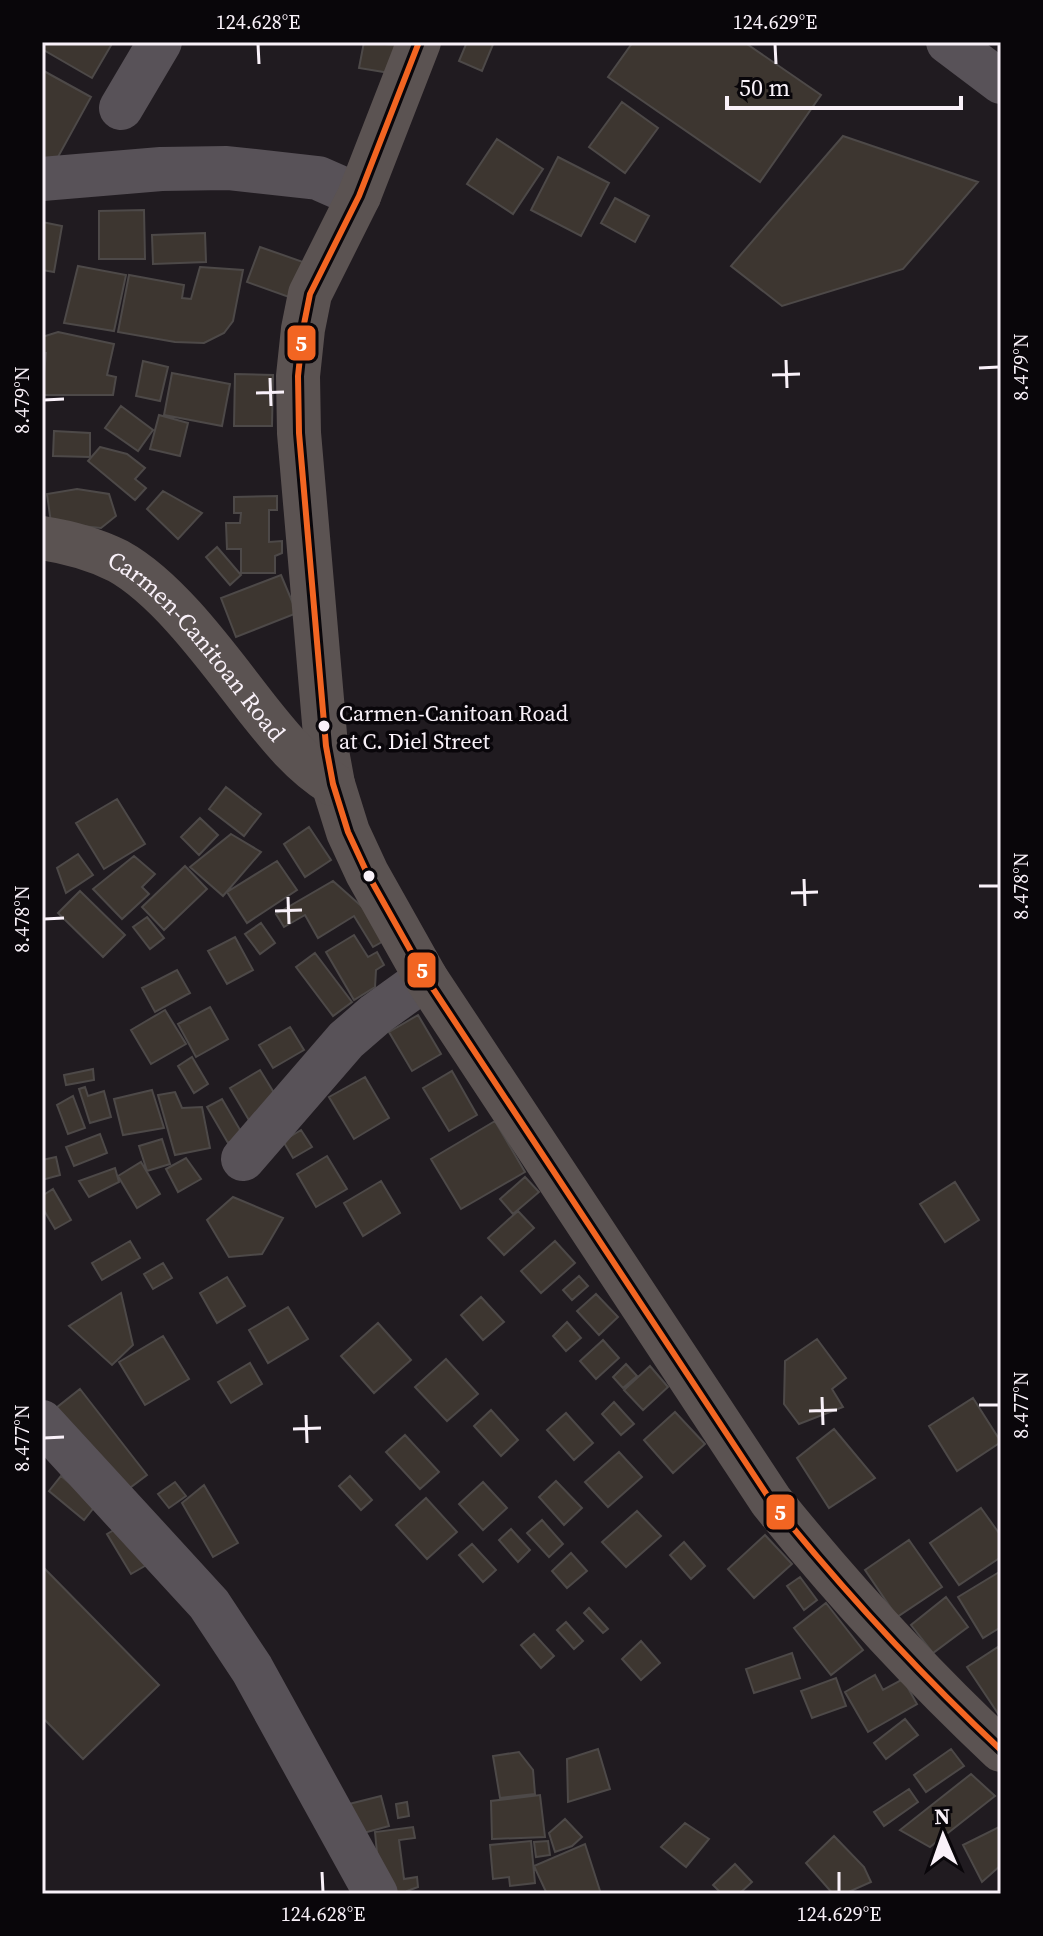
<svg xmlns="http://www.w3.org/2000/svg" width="1043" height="1936" viewBox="0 0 1043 1936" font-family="'Source Serif 4',serif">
	<rect width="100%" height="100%" fill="#201b20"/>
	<path fill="#3d3630" stroke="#4d4948" stroke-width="2" d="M44 42H113L92 78 42 49Z
		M364 42 395 45 390 73 359 68Z
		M467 42H494L482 71 459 61Z
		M633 42H744L821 95 760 182 608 77Z
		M42 70 91 97 53 166 42 160Z
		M622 102 658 128 625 173 589 147Z
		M843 136 978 182 903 269 782 306 731 266Z
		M497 139 543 169 513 214 467 184Z
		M558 157 609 183 581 236 531 210Z
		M615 198 649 216 635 242 601 223Z
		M144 210 145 259H99V211Z
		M42 222 62 226 54 272 42 270Z
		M205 233 206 262 153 264 152 235Z
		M260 247 303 262 289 297 247 282Z
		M78 266 126 275 114 331 64 323Z
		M200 267 243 270 233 321 224 333 204 343 175 342 118 332 129 275 184 285 182 298 191 299Z
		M58 332 114 344 107 375 116 377 113 395H42L46 353H42V337Z
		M143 361 168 367 160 401 136 396Z
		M172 373 230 384 222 426 164 415Z
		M235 374 273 375 272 426H234Z
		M121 406 153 430 138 451 105 428Z
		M159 415 188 423 180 456 150 449Z
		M54 431 90 433V457L53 456Z
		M100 447 127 454 145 468 135 479 146 488 135 500 88 461Z
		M77 489 109 494 116 516 101 528 51 523 47 494Z
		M163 491 202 513 178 539 147 509Z
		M277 496V510H269V542L282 541V553L275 556V573H241V549H227L226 523H240L241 513H234V497Z
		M217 547 241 575 230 585 206 557Z
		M281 575 297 613 236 637 221 598Z
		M226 787 261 814 244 836 209 809Z
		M117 799 145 844 104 869 76 823Z
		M200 818 218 835 199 855 181 837Z
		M309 827 331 860 305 877 284 844Z
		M231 834 261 852 223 896 190 867Z
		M78 854 93 875 66 893 57 868Z
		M134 856 155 874 142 887 149 894 122 919 93 889Z
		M277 861 297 890 247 923 227 892Z
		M185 866 207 889 164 930 142 907Z
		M333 881 394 935 373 947 354 916 318 938 305 915 284 927 276 914Z
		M80 891 125 935 103 957 58 913Z
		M147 917 164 938 150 949 133 927Z
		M261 923 275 943 260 954 245 934Z
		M354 935 368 957 377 952 384 965 376 970 375 987 354 1000 326 952Z
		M235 937 253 970 227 984 208 951Z
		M315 953 352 1002 333 1016 296 967Z
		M177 970 190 993 155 1012 142 988Z
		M210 1007 228 1039 196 1057 178 1024Z
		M165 1010 186 1044 151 1064 131 1030Z
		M418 1015 441 1054 412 1071 389 1032Z
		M290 1027 304 1050 273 1068 259 1045Z
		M192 1057 208 1084 194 1093 178 1066Z
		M93 1069 94 1080 66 1085 64 1075Z
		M260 1070 284 1109 253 1127 230 1088Z
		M452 1071 477 1115 449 1131 423 1088Z
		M365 1077 389 1118 354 1139 329 1097Z
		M85 1087 88 1096 104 1091 111 1117 90 1123 79 1089Z
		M152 1090 164 1128 123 1135 114 1099Z
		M175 1092 182 1108 202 1107 210 1148 175 1155 158 1095Z
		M73 1096 85 1128 68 1134 57 1105Z
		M222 1099 243 1135 228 1143 207 1107Z
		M495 1121 525 1172 461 1209 431 1159Z
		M301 1130 312 1147 293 1158 283 1141Z
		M100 1134 107 1153 74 1166 66 1147Z
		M162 1139 170 1164 147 1171 139 1146Z
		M327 1156 347 1189 316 1207 297 1174Z
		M56 1157 60 1175 42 1180V1160Z
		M186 1158 201 1179 178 1192 166 1169Z
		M141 1162 160 1194 137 1208 118 1176Z
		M115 1168 119 1182 89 1197 79 1181Z
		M525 1177 539 1192 513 1214 500 1199Z
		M381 1181 400 1213 363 1236 344 1203Z
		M955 1182 979 1220 945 1242 920 1204Z
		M53 1189 71 1220 55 1229 42 1207V1196Z
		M233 1197 283 1218 262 1254 229 1257 207 1220Z
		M518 1211 534 1228 504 1255 488 1238Z
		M130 1241 140 1258 102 1280 92 1263Z
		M555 1241 575 1263 541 1293 521 1271Z
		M163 1263 172 1278 153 1289 144 1274Z
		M579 1276 588 1286 572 1300 563 1290Z
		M227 1277 245 1306 217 1323 200 1293Z
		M121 1293 133 1345 112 1365 69 1326Z
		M596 1294 618 1317 599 1335 577 1311Z
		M481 1297 504 1322 483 1340 461 1315Z
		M288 1307 308 1339 268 1363 249 1330Z
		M567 1322 581 1338 566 1351 553 1336Z
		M378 1323 411 1360 374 1393 341 1356Z
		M163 1336 189 1379 145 1405 119 1362Z
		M817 1339 846 1378 832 1389 843 1407 799 1424 784 1404 785 1361Z
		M603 1340 619 1358 596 1379 580 1361Z
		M446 1359 478 1394 447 1421 415 1387Z
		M250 1363 262 1384 231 1403 218 1382Z
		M626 1364 637 1376 623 1388 613 1377Z
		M650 1366 668 1387 643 1410 624 1390Z
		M80 1389 147 1475 123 1493 56 1408Z
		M973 1398 1001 1442 957 1471 929 1426Z
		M614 1402 634 1424 621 1435 602 1414Z
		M491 1410 518 1440 501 1456 474 1426Z
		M675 1412 705 1444 673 1473 644 1440Z
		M566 1413 593 1443 574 1460 547 1430Z
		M834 1429 875 1478 829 1508 797 1458Z
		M405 1435 439 1472 420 1489 386 1452Z
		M619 1452 642 1477 608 1507 585 1482Z
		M61 1476 96 1505 84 1520 49 1491Z
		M350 1476 372 1500 361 1510 339 1486Z
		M556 1481 582 1508 564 1525 539 1497Z
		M175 1482 186 1496 169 1508 158 1494Z
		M483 1482 507 1508 483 1530 459 1504Z
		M204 1485 238 1543 213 1557 182 1503Z
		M426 1498 457 1532 427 1559 396 1525Z
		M981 1508 1001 1536V1557L959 1585 930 1543Z
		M637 1511 661 1536 626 1567 602 1542Z
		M542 1520 563 1544 549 1557 527 1533Z
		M126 1523 150 1563 131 1574 107 1534Z
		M511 1529 530 1550 518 1562 499 1540Z
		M765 1535 792 1564 754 1598 728 1569Z
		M909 1540 942 1587 897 1617 865 1570Z
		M684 1542 705 1566 691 1579 670 1555Z
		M472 1544 496 1570 483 1582 459 1555Z
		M571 1553 587 1571 567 1588 552 1571Z
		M42 1566 159 1685 83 1759 42 1717Z
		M1001 1571V1627L983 1638 958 1597Z
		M800 1577 817 1600 804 1610 787 1586Z
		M946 1597 968 1627 933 1653 911 1625Z
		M826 1603 863 1650 831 1675 794 1628Z
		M589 1608 608 1629 603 1633 584 1613Z
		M566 1622 583 1641 574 1649 557 1630Z
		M534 1634 554 1656 541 1668 521 1645Z
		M641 1641 660 1663 641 1680 622 1659Z
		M998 1647 1001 1652V1718L967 1667Z
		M792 1653 800 1678 754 1693 746 1669Z
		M875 1675 883 1690 903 1679 917 1704 868 1732 845 1692Z
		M836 1678 846 1706 812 1718 801 1691Z
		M905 1719 918 1735 886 1759 874 1743Z
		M598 1749 610 1789 568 1802 567 1759Z
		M951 1749 964 1766 926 1792 914 1775Z
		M519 1752 533 1770 535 1794 500 1798 493 1756Z
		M971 1774 995 1796 930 1847 900 1830Z
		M909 1789 918 1802 884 1826 874 1812Z
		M540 1795 545 1837 492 1839 491 1801Z
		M381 1796 389 1826 356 1835 349 1804Z
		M407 1802 409 1816 398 1818 396 1804Z
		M565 1819 582 1837 572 1846 555 1852 549 1833Z
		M685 1823 709 1839 686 1867 661 1847Z
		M1001 1826V1865L982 1882 963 1845Z
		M413 1827 415 1838 399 1840 404 1879 417 1877 418 1887 407 1891V1894H381L375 1832Z
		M834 1836 864 1867 871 1882 844 1894H833L806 1863Z
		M531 1841 535 1883 510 1886 509 1877 493 1879 490 1845Z
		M548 1841 550 1855 536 1857 534 1842Z
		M585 1844 601 1894H547L534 1866Z
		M735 1864 752 1882 739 1894H722L713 1885Z"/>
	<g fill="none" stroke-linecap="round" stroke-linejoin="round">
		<path stroke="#585258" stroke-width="44" d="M948 42 1001 82
			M121 108 160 42
			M42 179 161 169 227 168 318 178 359 196
			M243 1159 346 1040 376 1014 426 978
			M42 1422 209 1604 252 1669 376 1894"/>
		<g stroke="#5b5352" stroke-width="44">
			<path d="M419 42 359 196 310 294 303 329 298 376 299 433 326 746 333 784 348 832 367 873 426 978 771 1501C842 1589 918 1672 1001 1750"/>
			<path id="s1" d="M42 538C68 542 94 549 118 561 169 589 220 661 256 707 279 736 301 764 333 784"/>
		</g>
		<g stroke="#09060a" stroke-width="12">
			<path id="bus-1" d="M419 42 359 196 310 294 303 329 298 376 299 433 326 746 333 784 348 832 367 873 426 978 771 1501C842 1589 918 1672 1001 1750"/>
		</g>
		<use href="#bus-1" stroke="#f26522" stroke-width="6"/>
	</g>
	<path fill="none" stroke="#f9f1f9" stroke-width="3" d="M258 44 259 64M775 44 776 64M786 360 787 388M979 368 999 367M772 375 800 374M270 378 271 406M256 393 284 392M44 400 64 399M804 879 805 906M979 886H999M791 893 818 892M288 897 289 924M275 911 302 910M44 919 64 918M822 1397 823 1425M979 1405H999M809 1411 837 1410M306 1415 307 1443M293 1429 321 1428M44 1438 64 1437M322 1872 323 1892M839 1872V1892"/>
	<g fill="#f9f1f9" stroke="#09060a" stroke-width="3">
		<circle cx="324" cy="726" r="7"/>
		<circle cx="369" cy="876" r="7"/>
	</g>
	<g text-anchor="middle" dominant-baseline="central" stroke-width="7" stroke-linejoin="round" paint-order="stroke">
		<g font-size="22" fill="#f9f1f9" stroke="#09060a" text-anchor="start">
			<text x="339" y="713">Carmen-Canitoan Road<tspan x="339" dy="28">at C. Diel Street</tspan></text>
		</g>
		<g font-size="24" fill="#f9f1f9" stroke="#09060a">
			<text stroke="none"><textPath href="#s1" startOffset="196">Carmen-Canitoan Road</textPath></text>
		</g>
	</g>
	<g stroke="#09060a" stroke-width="3">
		<rect x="286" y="324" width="31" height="38" rx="8" fill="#f26522"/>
		<rect x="406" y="951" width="31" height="38" rx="8" fill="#f26522"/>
		<rect x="765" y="1493" width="31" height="38" rx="8" fill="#f26522"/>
	</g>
	<g font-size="22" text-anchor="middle" font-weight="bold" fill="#fff">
		<text x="301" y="351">5</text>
		<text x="422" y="978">5</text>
		<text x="780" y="1520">5</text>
	</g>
	<rect width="1043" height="1936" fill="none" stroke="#09060a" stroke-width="88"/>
	<g transform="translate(943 1836) rotate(358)" stroke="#09060a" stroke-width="6" paint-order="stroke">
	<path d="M0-6L14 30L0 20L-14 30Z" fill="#f9f1f9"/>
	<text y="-12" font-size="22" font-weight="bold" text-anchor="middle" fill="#f9f1f9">N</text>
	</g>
	<path d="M727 96v12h234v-12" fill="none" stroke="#f9f1f9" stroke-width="4"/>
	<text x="739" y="96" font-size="24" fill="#f9f1f9" stroke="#09060a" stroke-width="6" paint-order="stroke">50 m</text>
	<rect x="44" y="44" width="955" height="1848" fill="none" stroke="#f9f1f9" stroke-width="3"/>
	<g font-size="20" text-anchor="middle" fill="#f9f1f9">
		<text x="258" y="29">124.628°E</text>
		<text x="775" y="29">124.629°E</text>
		<text transform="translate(1021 367) rotate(-90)" y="7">8.479°N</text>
		<text transform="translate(22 400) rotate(-90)" y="7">8.479°N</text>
		<text transform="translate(1021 886) rotate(-90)" y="7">8.478°N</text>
		<text transform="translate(22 919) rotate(-90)" y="7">8.478°N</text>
		<text transform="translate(1021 1405) rotate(-90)" y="7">8.477°N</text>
		<text transform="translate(22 1438) rotate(-90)" y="7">8.477°N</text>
		<text x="323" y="1921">124.628°E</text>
		<text x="839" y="1921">124.629°E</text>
	</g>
</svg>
